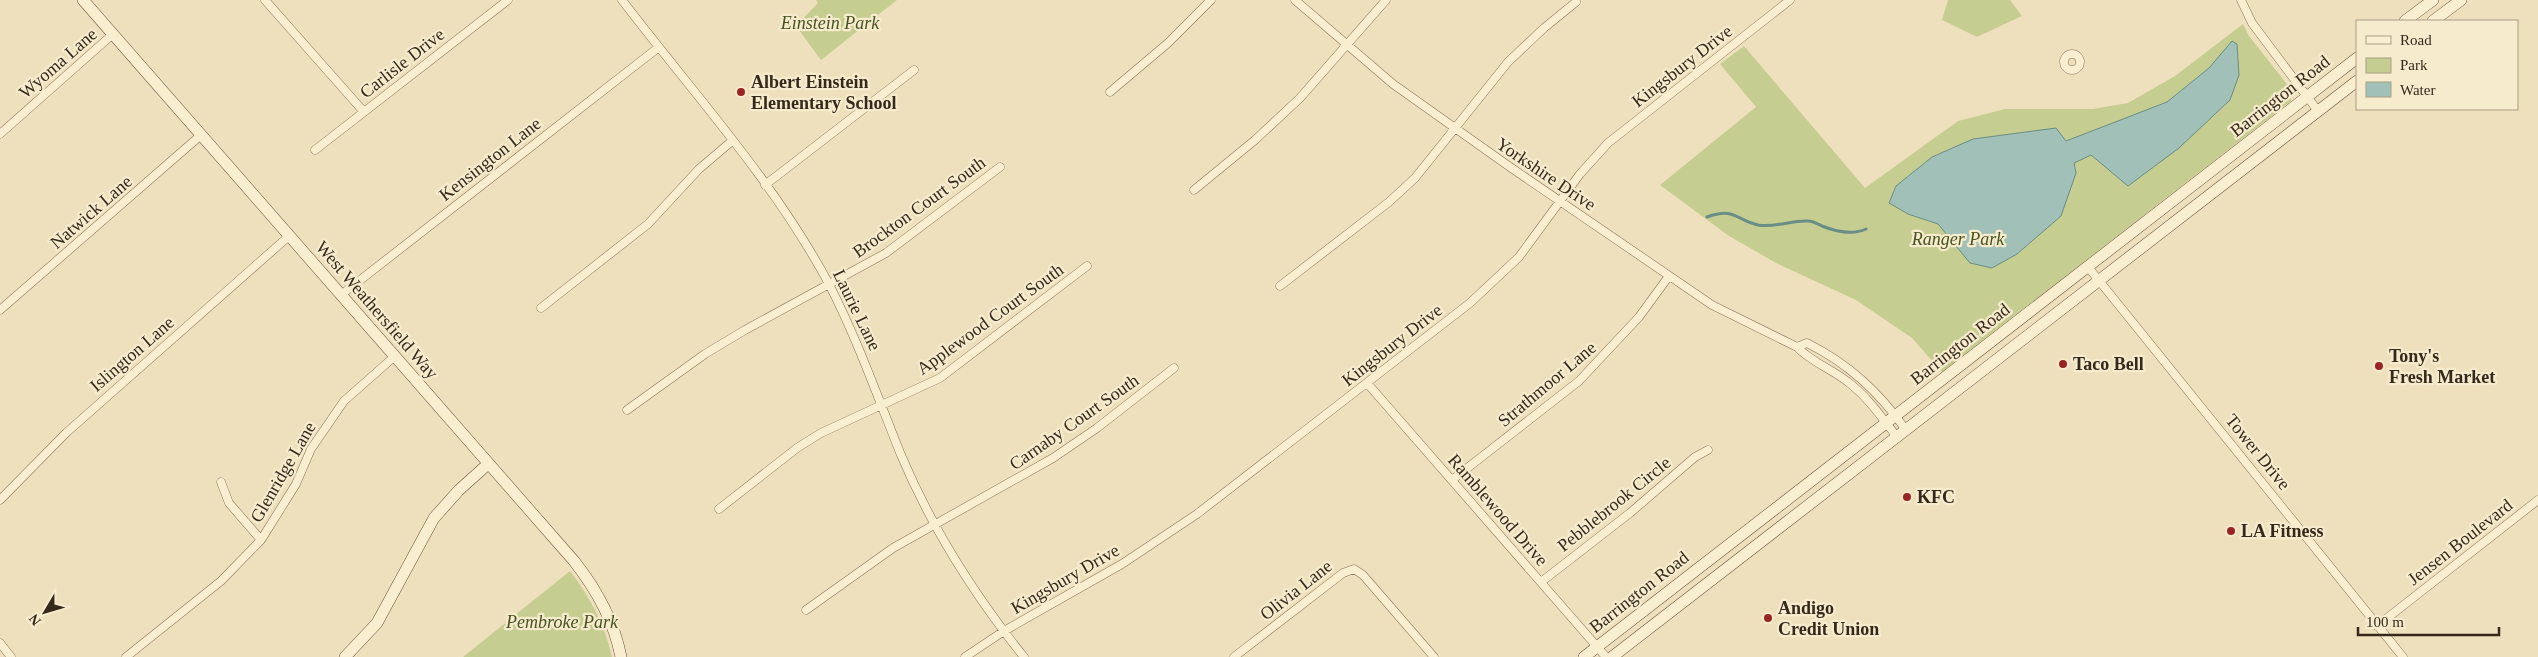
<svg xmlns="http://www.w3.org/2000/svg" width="2538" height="657" viewBox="0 0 2538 657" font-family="Georgia,serif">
	<rect width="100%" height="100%" fill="#efe0bd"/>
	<path fill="#c6cd91" d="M816 0H897L821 60 796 26 818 3Z
		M1948 0H2010L2022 16 1977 37 1942 20Z
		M2243 24 2249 36 2290 88 2291 101 1942 372 1912 338 1856 300 1776 263 1729 236 1660 185 1756 107 1720 64 1744 46 1865 188 1958 121 2005 109H2093L2128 103 2175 76Z
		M570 571C590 597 605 625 612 657H463Z"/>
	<path fill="#a1c0b7" stroke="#688e85" d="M2232 41 2237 44 2239 75 2230 100 2179 148 2128 186 2091 155 2074 163 2076 173 2061 216 2017 254 1992 268 1970 263 1938 224 1908 214 1889 203 1896 186 1932 157 1973 139 2056 128 2066 141 2167 102 2209 68Z"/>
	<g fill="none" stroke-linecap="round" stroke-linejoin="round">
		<path stroke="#688e85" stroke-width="3" d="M1707 217C1736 207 1735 220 1758 225 1775 228 1792 220 1808 221 1813 221 1818 224 1822 226 1837 232 1853 235 1866 229"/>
		<g stroke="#887156" stroke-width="9">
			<path id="street" d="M265 0 364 112
				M622 0C693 93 775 182 830 286 858 341 878 398 901 455 932 528 975 596 1024 657
				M1295 0 1393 84 1510 167 1712 305 1797 347C1811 362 1832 369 1848 382 1868 397 1882 418 1897 437
				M2241 0 2252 23 2318 111
				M2064 62a8 8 0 1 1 16 0a8 8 0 1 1-16 0Z
				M1110 92 1168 43 1211 0
				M0 134 113 34
				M315 150 508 0
				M765 185 914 70
				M1194 190 1255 140 1300 98 1386 0
				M2088 267 2403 657
				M1280 286 1389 202 1415 178 1508 62 1544 28 1576 2
				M341 295 659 47
				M541 308 648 224 699 169 732 141
				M0 310 201 135
				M1797 347 1807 343C1849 364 1879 392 1906 430
				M1367 383 1606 657
				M627 410 705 354 745 330 886 253 1000 167
				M1452 480 1579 381 1639 317 1669 276
				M221 482 229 503 261 540
				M0 500 66 433 289 236
				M719 509 797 448 821 433 940 378 1087 266
				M1541 582 1630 513 1695 457 1708 450
				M806 610 893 548 1053 458 1097 428 1174 368
				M2377 626 2538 500
				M0 643 11 657
				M126 657 221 581 261 540 296 484 311 449 344 401 395 356
				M965 657 1004 631 1122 564 1197 514 1470 303 1519 257 1580 174 1608 143 1790 0
				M1234 657 1343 573 1354 569 1363 575 1434 657"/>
		</g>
		<g stroke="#695139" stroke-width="12">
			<path id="secondary" d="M83 0 574 561C597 590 614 621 621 657
				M2405 21 2433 0
				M2433 21 2461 0
				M345 657 377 623 434 518 459 490 488 464
				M1584 657 2357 58
				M1612 657 2357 81"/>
		</g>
		<use href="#street" stroke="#faeed1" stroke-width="8"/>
		<use href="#secondary" stroke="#faeed1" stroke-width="11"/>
	</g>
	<g fill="#992424" stroke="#f6ebcd" stroke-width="2">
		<circle cx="741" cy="92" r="5"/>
		<circle cx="2063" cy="364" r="5"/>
		<circle cx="2379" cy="366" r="5"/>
		<circle cx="1907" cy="497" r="5"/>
		<circle cx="2231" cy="531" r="5"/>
		<circle cx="1768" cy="618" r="5"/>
	</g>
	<g text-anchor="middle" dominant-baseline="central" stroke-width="4.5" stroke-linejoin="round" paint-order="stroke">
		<g font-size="18" font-style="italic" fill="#475421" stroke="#f6ebcd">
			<text x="830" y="23">Einstein Park</text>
			<text x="1958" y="239">Ranger Park</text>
			<text x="562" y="622">Pembroke Park</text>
		</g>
		<g font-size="18" fill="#36281b" stroke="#f6ebcd">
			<text transform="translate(58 63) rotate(-41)">Wyoma Lane</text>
			<text transform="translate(402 63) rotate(-38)">Carlisle Drive</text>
			<text transform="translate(1682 66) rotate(-38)">Kingsbury Drive</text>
			<text transform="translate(2280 96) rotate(-38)">Barrington Road</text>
			<text transform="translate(490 159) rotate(-38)">Kensington Lane</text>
			<text transform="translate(1546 174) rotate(34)">Yorkshire Drive</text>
			<text transform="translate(919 207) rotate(-36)">Brockton Court South</text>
			<text transform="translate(91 212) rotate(-41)">Natwick Lane</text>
			<text transform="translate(377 310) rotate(49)">West Weathersfield Way</text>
			<text transform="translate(857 310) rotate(64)">Laurie Lane</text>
			<text transform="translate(990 319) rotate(-36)">Applewood Court South</text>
			<text transform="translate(1960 344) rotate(-38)">Barrington Road</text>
			<text transform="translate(1392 345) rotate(-38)">Kingsbury Drive</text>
			<text transform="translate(132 354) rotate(-41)">Islington Lane</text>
			<text transform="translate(1547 384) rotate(-40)">Strathmoor Lane</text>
			<text transform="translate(1074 422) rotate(-35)">Carnaby Court South</text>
			<text transform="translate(2258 452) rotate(51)">Tower Drive</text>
			<text transform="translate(283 472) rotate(-60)">Glenridge Lane</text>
			<text transform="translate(1614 504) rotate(-39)">Pebblebrook Circle</text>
			<text transform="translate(1498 510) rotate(49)">Ramblewood Drive</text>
			<text transform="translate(2460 542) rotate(-38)">Jensen Boulevard</text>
			<text transform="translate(1065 579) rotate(-30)">Kingsbury Drive</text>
			<text transform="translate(1296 590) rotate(-38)">Olivia Lane</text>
			<text transform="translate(1639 592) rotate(-38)">Barrington Road</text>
		</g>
		<g font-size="18" font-weight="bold" fill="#36281b" stroke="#f6ebcd" text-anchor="start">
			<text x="751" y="82">Albert Einstein<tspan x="751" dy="21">Elementary School</tspan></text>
			<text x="2389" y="356">Tony's<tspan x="2389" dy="21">Fresh Market</tspan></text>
			<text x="2073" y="364">Taco Bell</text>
			<text x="1917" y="497">KFC</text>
			<text x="2241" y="531">LA Fitness</text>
			<text x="1778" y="608">Andigo<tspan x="1778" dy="21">Credit Union</tspan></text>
		</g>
	</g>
	<rect x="2356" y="20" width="162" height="90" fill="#f6ebcd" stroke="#a99d86"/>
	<rect x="2366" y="36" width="25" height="8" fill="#faeed1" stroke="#a99d86"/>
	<text x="2400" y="45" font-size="15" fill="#36281b">Road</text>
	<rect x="2366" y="58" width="25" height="15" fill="#c6cd91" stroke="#a99d86"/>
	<text x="2400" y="70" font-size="15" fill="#36281b">Park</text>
	<rect x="2366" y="82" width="25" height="15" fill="#a1c0b7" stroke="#a99d86"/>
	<text x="2400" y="95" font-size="15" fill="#36281b">Water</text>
	<g transform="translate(45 612) rotate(232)" stroke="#f6ebcd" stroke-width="4" paint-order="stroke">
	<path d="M0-4L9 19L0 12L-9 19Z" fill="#36281b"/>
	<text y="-8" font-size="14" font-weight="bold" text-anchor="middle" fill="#36281b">N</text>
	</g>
	<path d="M2358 627v8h141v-8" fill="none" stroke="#36281b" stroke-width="2.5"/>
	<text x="2366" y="627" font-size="15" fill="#36281b" stroke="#f6ebcd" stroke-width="4" paint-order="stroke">100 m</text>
</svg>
